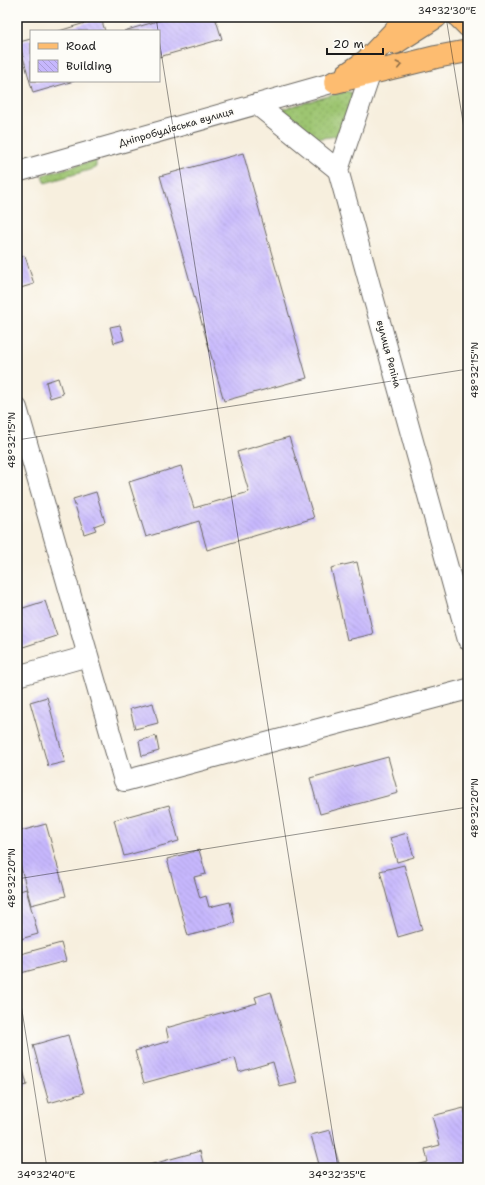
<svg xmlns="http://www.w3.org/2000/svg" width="485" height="1185" viewBox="0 0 485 1185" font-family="'Shantell Sans',sans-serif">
	<defs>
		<pattern id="grass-dots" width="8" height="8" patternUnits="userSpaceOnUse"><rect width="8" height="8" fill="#9dc571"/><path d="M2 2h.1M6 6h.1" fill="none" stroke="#87a961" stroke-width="1.8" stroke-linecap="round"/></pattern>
		<pattern id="building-back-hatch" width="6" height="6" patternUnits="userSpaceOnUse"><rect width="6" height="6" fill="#c6b7fd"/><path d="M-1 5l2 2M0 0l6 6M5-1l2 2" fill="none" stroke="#aa9dd8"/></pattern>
	</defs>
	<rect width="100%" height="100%" fill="#fdfcf7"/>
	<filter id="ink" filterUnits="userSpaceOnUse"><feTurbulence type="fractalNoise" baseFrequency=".025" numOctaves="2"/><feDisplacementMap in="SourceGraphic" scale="8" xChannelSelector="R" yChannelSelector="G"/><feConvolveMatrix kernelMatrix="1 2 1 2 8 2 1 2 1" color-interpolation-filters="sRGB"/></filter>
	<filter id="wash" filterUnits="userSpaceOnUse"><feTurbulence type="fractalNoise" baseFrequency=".012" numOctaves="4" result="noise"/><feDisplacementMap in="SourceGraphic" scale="16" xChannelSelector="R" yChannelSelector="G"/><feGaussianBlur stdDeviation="0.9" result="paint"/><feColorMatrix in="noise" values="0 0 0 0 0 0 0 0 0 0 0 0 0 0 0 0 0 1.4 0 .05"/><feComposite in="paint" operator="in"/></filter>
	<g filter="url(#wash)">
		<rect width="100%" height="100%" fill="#f7efde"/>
		<path fill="url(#grass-dots)" stroke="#5c7046" d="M347 91 352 93 353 96 341 132 338 136 314 139 283 111 285 108Z
			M96 160V168L45 183 42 175Z"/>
		<g id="blocks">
			<path fill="url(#building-back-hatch)" d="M171 17H215L222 39 159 57V31H124Z
				M101 18 105 31H59Z
				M31 39V81H74L33 93 19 42Z
				M243 153 307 378 224 401 160 176Z
				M25 256 34 284 17 289V258Z
				M120 325 124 340 114 343 110 327Z
				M58 378 63 394 50 398 46 382Z
				M289 437 314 518 207 550 199 521 146 537 129 482 181 466 194 508 249 492 237 452Z
				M96 492 105 522 94 526 96 530 84 534 73 499Z
				M357 562 373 634 347 640 331 568Z
				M45 601 57 636 17 649V610Z
				M47 697 65 762 48 766 30 702Z
				M153 703 158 723 135 729 130 709Z
				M156 736 159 751 142 756 139 741Z
				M388 757 398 793 320 814 310 778Z
				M169 805 179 841 124 856 114 820Z
				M46 824 66 896 31 905 17 853V832Z
				M407 833 414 857 397 862 390 838Z
				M199 850 206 874 194 877 200 898 206 896 209 907 230 902 235 923 188 936 167 859Z
				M404 865 422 930 398 937 380 871Z
				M26 889 38 934 17 940V892Z
				M61 943 66 961 17 974V955Z
				M271 992 297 1083 280 1087 273 1062 239 1072 235 1058 144 1083 135 1051 169 1041 166 1028 257 1003 255 997Z
				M68 1035 84 1093 49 1103 33 1045Z
				M17 1047 27 1085 17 1087Z
				M464 1108 468 1123V1168H418L417 1165 428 1162 425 1149 440 1145 432 1116Z
				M330 1130 340 1168H320L311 1135Z
				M200 1151 203 1163 187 1168H138Z"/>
		</g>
	</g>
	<g filter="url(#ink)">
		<use href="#blocks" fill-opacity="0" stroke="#696660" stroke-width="1"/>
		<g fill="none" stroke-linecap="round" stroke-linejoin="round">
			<g stroke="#696660" stroke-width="22">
				<path id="minor" d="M256 104 338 170 468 640
					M338 170 371 72
					M17 172 335 82
					M17 408 124 781 468 689
					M17 676 88 656"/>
			</g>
			<g stroke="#696660" stroke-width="24">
				<path id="major" d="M459 17 468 26
					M395 43 436 17
					M347 74 366 61 408 17
					M335 82 436 57 468 51"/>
			</g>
			<use href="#minor" stroke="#fff" stroke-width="20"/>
			<use href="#major" stroke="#fdbc6f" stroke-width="22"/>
		</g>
		<defs><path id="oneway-chevron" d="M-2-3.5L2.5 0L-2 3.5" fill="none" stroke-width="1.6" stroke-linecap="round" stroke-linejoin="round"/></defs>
		<use stroke="#8c6c46" href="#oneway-chevron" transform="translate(399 65) rotate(-13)"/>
	</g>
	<path fill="none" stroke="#1c1c1c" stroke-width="1" stroke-opacity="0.45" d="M156 17 158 31M446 17 468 153M159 39 338 1168M17 440 468 369M17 879 468 807M17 979 47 1168"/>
	<g text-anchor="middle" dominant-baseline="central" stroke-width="3.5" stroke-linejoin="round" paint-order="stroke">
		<g font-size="10" fill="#1c1c1c" stroke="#fdfcf7">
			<text transform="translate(176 127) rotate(-16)">Дніпробудівська вулиця</text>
			<text transform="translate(389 354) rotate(75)">вулиця Репіна</text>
		</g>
	</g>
	<rect width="485" height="1185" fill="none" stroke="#fdfcf7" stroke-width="44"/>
	<rect x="30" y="30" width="130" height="52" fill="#fdfcf7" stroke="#a3a29f"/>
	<rect x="38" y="43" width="20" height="6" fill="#fdbc6f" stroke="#a3a29f"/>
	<text x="66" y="50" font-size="12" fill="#1c1c1c">Road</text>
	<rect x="38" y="60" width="20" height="12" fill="url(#building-back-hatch)" stroke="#a3a29f"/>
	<text x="66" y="70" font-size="12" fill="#1c1c1c">Building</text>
	<path d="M327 48v6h56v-6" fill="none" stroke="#1c1c1c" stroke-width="2"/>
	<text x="333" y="48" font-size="12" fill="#1c1c1c" stroke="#fdfcf7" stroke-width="3" paint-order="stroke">20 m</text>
	<rect x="22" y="22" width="441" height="1141" fill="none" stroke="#1c1c1c" stroke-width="1.5"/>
	<g font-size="10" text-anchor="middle" fill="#1c1c1c">
		<text x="447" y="14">34°32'30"E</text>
		<text transform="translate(474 370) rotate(-90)" y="4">48°32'15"N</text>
		<text transform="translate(11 440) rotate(-90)" y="4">48°32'15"N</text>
		<text transform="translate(474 808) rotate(-90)" y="4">48°32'20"N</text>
		<text transform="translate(11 878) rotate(-90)" y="4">48°32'20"N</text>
		<text x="46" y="1178">34°32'40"E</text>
		<text x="337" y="1178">34°32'35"E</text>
	</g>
</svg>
